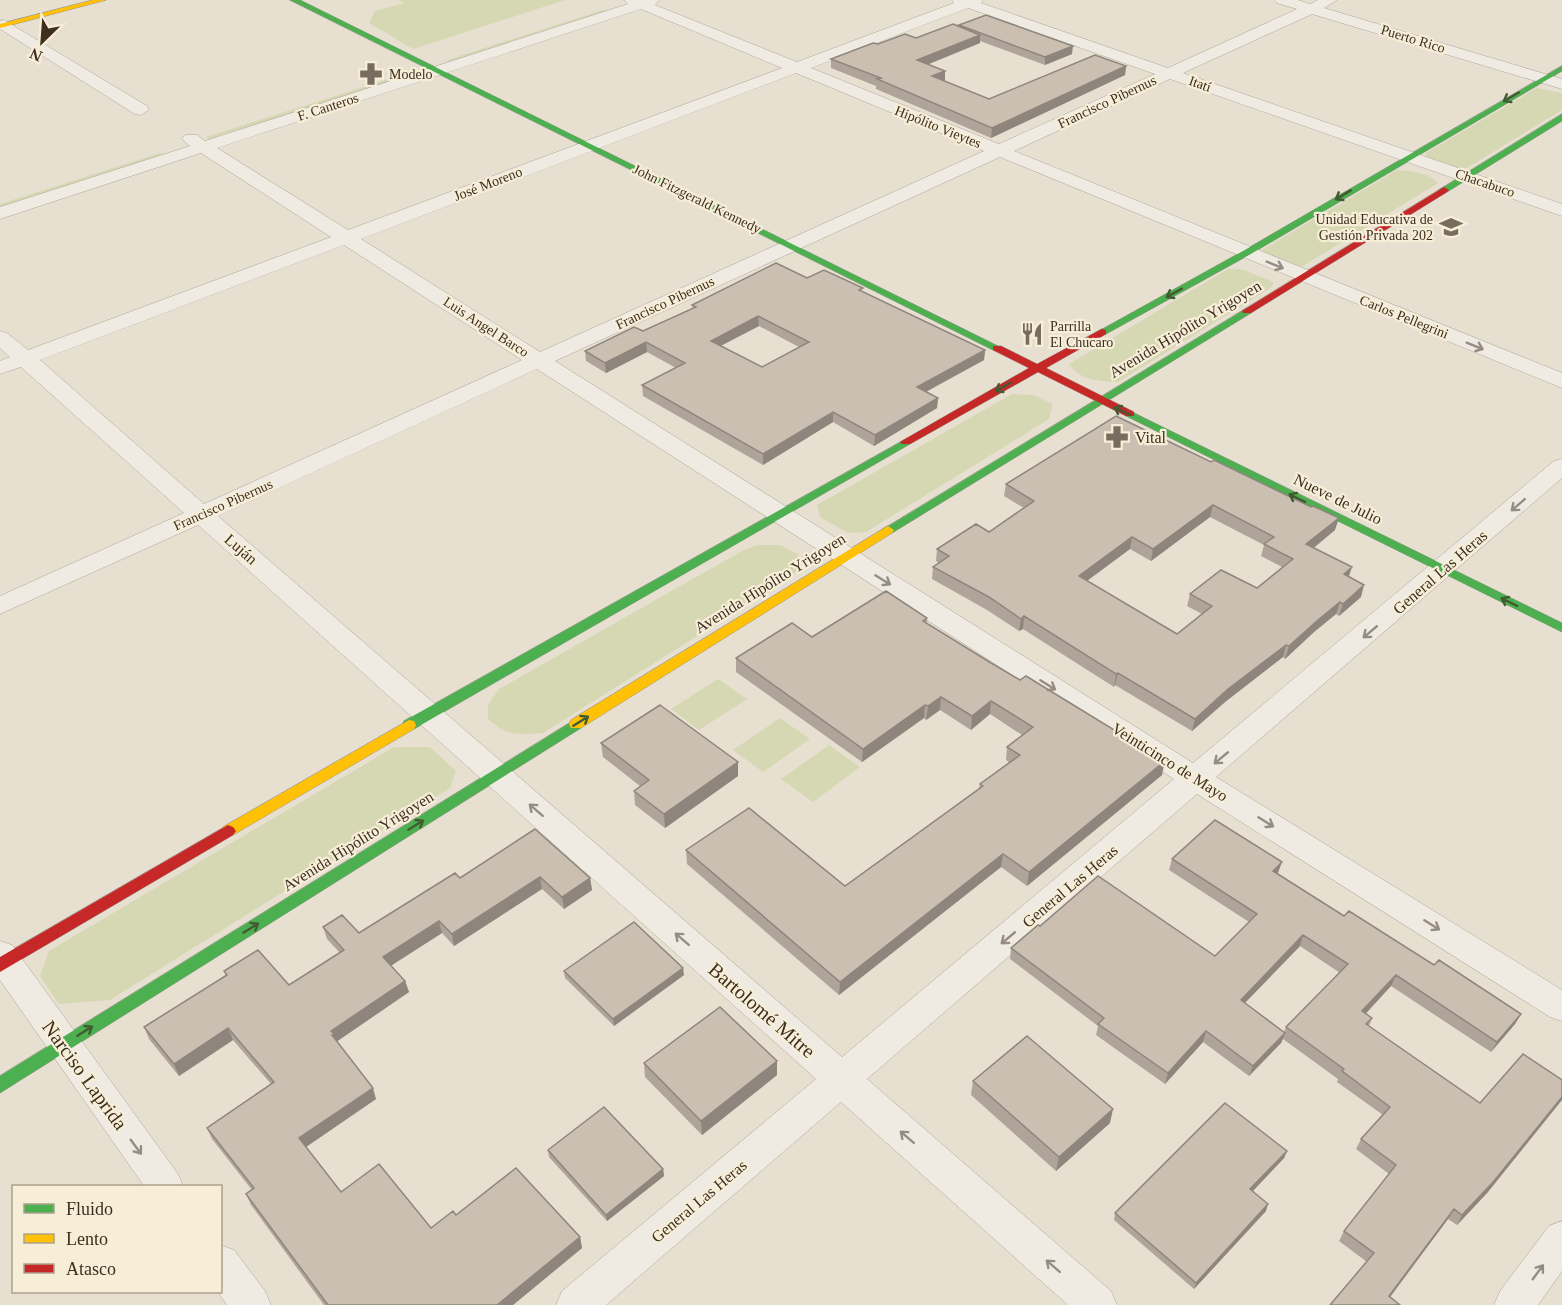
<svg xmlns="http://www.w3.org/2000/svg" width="1562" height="1305" viewBox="0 0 1562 1305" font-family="Georgia,serif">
	<rect width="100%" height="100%" fill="#e7e0d1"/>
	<path fill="#d6d7b3" d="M399 0H565L413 49 369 23 375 11 404 3Z
		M603 10 607 12 451 62 447 60Z
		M391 78 395 80 209 139 206 137Z
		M1537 88 1562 93V110L1467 168 1455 169 1426 158V153Z
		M160 153 164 155 0 208V204Z
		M1397 170C1410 171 1429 172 1438 183L1303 266C1289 265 1271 260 1262 250Z
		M1228 269H1241L1273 282 1272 287 1118 382C1098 381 1081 381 1069 364Z
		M1012 394 1033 395 1053 404 1049 419 866 532 848 533 820 517 817 505Z
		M757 545H781L799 555 801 566 791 577 543 733C517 735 508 736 488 719V705L499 689 742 551Z
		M718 679 747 699 699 730 671 709Z
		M780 718 810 739 763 772 733 750Z
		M829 745 860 767 813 802 781 779Z
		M394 747H430L456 771 450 788 110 1000 59 1004 40 976 49 951Z"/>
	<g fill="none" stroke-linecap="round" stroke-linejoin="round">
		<g stroke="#ada599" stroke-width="1">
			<path id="street" d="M624 0H659L655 5 797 62 954 3 952 0H983L981 3 1168 68 1297 9 1277 3 1275 0H1298L1310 4 1318 0H1337L1324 8 1562 79V89L1312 14 1183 73 1562 204V216L1170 79 1014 151 1562 373V388L1000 157 555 361 1193 763 1554 461 1562 459V478L1216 777 1562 990V1021L1550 1017 1197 794 867 1079 1111 1291 1117 1305H1068L841 1102 606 1305H556L562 1291 816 1079 198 525 0 614V596L184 513 21 367 0 374V361L10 357 0 348V331L7 333 28 350 331 237 201 153 0 219V207L190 146 182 139 185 135H197L205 141 628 4ZM968 8 1155 74 999 144 811 68ZM641 9 782 68 348 230 217 148ZM796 73 984 151 540 352 361 239ZM344 245 522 360 204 504 40 360ZM537 369 1174 779 842 1057 218 516Z
				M4 20 147 106 149 110 141 115 135 114 0 29V21Z
				M0 941 12 945 178 1174 183 1186H144L0 980Z
				M1562 1221V1271L1538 1305H1494L1500 1291 1549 1226Z
				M220 1245 234 1250 265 1291 271 1305H227L218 1292H220Z"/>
		</g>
		<g stroke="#9c958a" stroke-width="1">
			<path id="fast" d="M290 0H300L1002 348 997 351 993 350Z
				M1562 66V71L1249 255 1106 334 1102 335 1097 332 1243 251Z
				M1562 114V121L1447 192 1439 190Z
				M1247 308 1251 309V313L892 533 888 534 882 530Z
				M1130 411 1562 623V632L1126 416V412Z
				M906 439 910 440V444L414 729H404L402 725 404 721Z
				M576 719 581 720 583 724 581 728 0 1093V1076Z"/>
		</g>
		<g stroke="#9c958a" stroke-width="1">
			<path id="slow" d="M93 0H106L0 28V24Z
				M888 526 894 530 892 533 581 728H571L569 724 571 720Z
				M409 720 414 721 416 725 414 729 233 835H223L220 831 223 827Z"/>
		</g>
		<g stroke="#9c958a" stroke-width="1">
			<path id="jam" d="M1444 187 1449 190 1447 192 1251 313H1243L1242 311Z
				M1102 329 1106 330V334L1046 368 1134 412V416H1126L1038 372 910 444H902L900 442 1029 368 993 350V346H1001L1037 364Z
				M228 825 233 827 236 831 233 835 0 972V957Z"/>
		</g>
		<use href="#street" fill="#efebe3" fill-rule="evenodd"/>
		<use href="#fast" fill="#4caf50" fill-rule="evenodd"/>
		<use href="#slow" fill="#ffc107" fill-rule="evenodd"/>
		<use href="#jam" fill="#c62828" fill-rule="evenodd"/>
	</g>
	<path fill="#afa499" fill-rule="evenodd" d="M959 25 1072 54 1045 65 980 41V43L928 64 945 80 944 81 989 99 1126 66 1125 75 991 138 876 89V86L831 68V59L916 38 959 27Z
		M807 278 863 292 985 350 984 360 926 392 938 398 937 408 874 446 833 422 763 465 643 396 642 385 676 368 647 352 606 373 586 361 585 351 643 331 693 308 692 305ZM759 326 799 347 762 367 721 346Z
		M1116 416 1335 530 1314 548 1349 577 1361 597 1339 616 1336 614 1314 632 1285 659 1283 657 1225 702 1192 731 1115 685 1114 687 1023 629 1019 631 987 610 932 579 933 567 939 563 936 561 937 549 989 532 1024 508 1004 496 1006 484ZM1210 517 1264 545 1261 556 1282 567 1257 588 1190 594 1187 606 1202 614 1177 634 1087 581 1130 549 1151 561Z
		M927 618V623L1162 775 1027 886 1001 867 839 995 687 864 686 850 845 886 979 788 980 784 1009 762 1006 760 1007 747 1022 735 990 714 971 730 940 710 926 720 924 718 862 762 736 672V658L812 637Z
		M601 743 738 776 665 828 635 805 634 791 640 786 603 757Z
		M535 829 590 878 592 890 564 909 542 889 454 946 442 933 391 965 405 981 409 992 336 1042 376 1099 306 1147 341 1192 431 1228 456 1215 580 1237 582 1248 513 1305H324L251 1205 246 1194 252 1190 212 1139 207 1128 271 1084 233 1040 179 1076 149 1039 144 1027 226 976 224 971 289 985 340 953 327 939 323 927 359 933 460 878Z
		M1172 859 1278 873 1277 874 1344 916 1521 1014 1515 1024 1491 1052 1391 986 1366 1013 1372 1018 1369 1026 1488 1192 1457 1225 1448 1219 1390 1297 1330 1305 1367 1262 1339 1241 1344 1231 1389 1174 1356 1149 1361 1139 1383 1115 1337 1082 1338 1079 1283 1039 1281 1043 1249 1076 1203 1042 1165 1084 1096 1035 1098 1026 1010 959 1011 948 1040 926 1215 956 1249 922 1169 870ZM1300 946 1340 973 1286 1027 1284 1032 1245 1003Z
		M564 971 684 975 614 1026 565 978Z
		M777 1061V1075L702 1135 645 1077 644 1063Z
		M973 1081 1110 1123 1056 1171 971 1095Z
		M548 1150 663 1169 664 1176 607 1221 549 1157Z
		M1287 1151 1284 1158 1253 1191 1266 1211 1194 1289 1114 1220 1115 1213Z"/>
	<path fill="#8e867d" d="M980 35V43L917 69V60Z
		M1073 46 1072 54 1045 65V57Z
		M1126 66 1125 75 991 138 992 128Z
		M945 71V80L932 85V76Z
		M758 316 759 326 712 350 711 341Z
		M646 342 647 352 606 373 605 363Z
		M985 350 984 360 916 397 917 387Z
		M938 398 937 408 874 446 875 435Z
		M833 412V422L763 465V454Z
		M1213 505 1210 517 1151 561 1153 549Z
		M1339 518 1335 530 1303 556 1306 544Z
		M1132 537 1130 549 1077 588 1079 576Z
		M1352 567 1348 579 1344 574Z
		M1364 585 1361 597 1339 616 1343 604Z
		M1340 602 1336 614 1314 632 1285 659 1289 646 1318 620Z
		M1024 616 1023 629 1019 631 1021 619Z
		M1286 645 1283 657 1225 702 1192 731 1195 719 1228 689Z
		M1118 673 1115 685 1114 687 1116 674Z
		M941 697 940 710 926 720 928 706Z
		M991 701 990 714 971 730 972 716Z
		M925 705 924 718 862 762 863 749Z
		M1165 761 1162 775 1027 886 1029 872Z
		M738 762V776L665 828 664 814Z
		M1003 854 1001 867 839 995 840 982Z
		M1282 862 1278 873 1269 882 1273 871Z
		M540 877 542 889 454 946 452 934Z
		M590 878 592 890 564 909 562 897Z
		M439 921 442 933 386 969 383 957Z
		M1303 935 1300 946 1237 1011 1241 1000Z
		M683 968 684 975 614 1026 613 1019Z
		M1396 975 1391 986 1358 1022 1362 1011Z
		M405 981 409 992 336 1042 335 1047 331 1031Z
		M1521 1014 1515 1024 1491 1052 1497 1042Z
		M228 1028 233 1040 179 1076 174 1064Z
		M1206 1031 1203 1042 1165 1084 1168 1073Z
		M1285 1033 1281 1043 1249 1076 1253 1066Z
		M777 1061V1075L702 1135 701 1121Z
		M373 1088 376 1099 303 1149 299 1138Z
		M1562 1097V1100L1488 1192 1457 1225 1462 1215Z
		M1113 1109 1110 1123 1056 1171 1059 1157Z
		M1287 1151 1284 1158 1248 1196 1250 1189Z
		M663 1169 664 1176 607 1221 606 1215Z
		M1268 1204 1266 1211 1194 1289 1196 1283Z
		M1454 1209 1448 1219 1384 1305 1389 1296Z
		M580 1237 582 1248 513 1305H497Z"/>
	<path fill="#cbbfb2" stroke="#8e867d" stroke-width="1.5" fill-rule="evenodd" d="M986 15 1073 46 1045 57 959 25Z
		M953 24 980 35 917 60 945 71 932 76 989 99 1095 55 1126 66 992 128 877 79 881 78 831 59 873 43 878 44 905 34 916 38Z
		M776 263 807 278 824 270 863 288 859 290 985 350 917 387 938 398 875 435 833 412 763 454 642 385 685 363 646 342 605 363 585 351 634 327 643 331 696 307 692 305ZM758 316 809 342 762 367 711 341Z
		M1116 416 1211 462 1214 460 1311 507 1313 506 1339 518 1306 544 1352 567 1344 574 1364 585 1343 604 1340 602 1318 620 1289 646 1286 645 1228 689 1195 719 1118 673 1116 674 1024 616 1021 619 989 597 933 567 949 556 937 549 976 524 989 532 1034 501 1006 484ZM1213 505 1274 537 1264 544 1293 559 1257 588 1221 570 1190 594 1212 606 1177 634 1079 576 1132 537 1153 549Z
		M886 591 927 618 923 621 991 663 1020 680 1026 676 1165 761 1029 872 1003 854 840 982 686 850 749 808 845 886 983 786 980 784 1020 755 1007 747 1033 727 991 701 972 716 941 697 928 706 925 705 863 749 736 658 792 623 812 637Z
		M660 705 738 762 664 814 634 791 649 780 601 743Z
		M1215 820 1282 862 1273 871 1344 916 1349 911 1434 965 1439 960 1521 1014 1497 1042 1396 975 1362 1011 1372 1018 1366 1024 1480 1103 1523 1054 1562 1080V1097L1494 1181 1462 1215 1454 1209 1389 1296 1400 1305H1330L1374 1253 1344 1231 1396 1165 1361 1139 1390 1107 1342 1071 1344 1069 1286 1027 1348 964 1303 935 1241 1000 1285 1033 1253 1066 1206 1031 1168 1073 1098 1024 1104 1018 1011 948 1038 925 1040 926 1098 876 1215 956 1257 914 1172 859Z
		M535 829 590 878 562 897 540 877 452 934 439 921 383 957 405 981 331 1031 334 1034 332 1035 373 1088 299 1138 341 1192 379 1164 431 1228 453 1211 456 1215 516 1168 580 1237 497 1305H328L246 1194 254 1188 207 1128 274 1082 228 1028 174 1064 144 1027 227 975 224 971 258 950 289 985 344 950 323 927 342 915 359 933 455 873 460 878Z
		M634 922 683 968 613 1019 564 971Z
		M720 1007 777 1061 701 1121 644 1063Z
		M1027 1036 1113 1109 1059 1157 973 1081Z
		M1225 1103 1287 1151 1250 1189 1268 1204 1196 1283 1115 1213Z
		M604 1107 663 1169 606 1215 548 1150Z"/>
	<defs><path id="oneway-shaft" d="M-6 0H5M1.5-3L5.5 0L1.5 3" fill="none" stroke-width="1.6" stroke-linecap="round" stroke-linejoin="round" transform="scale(1.5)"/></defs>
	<g stroke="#425b31">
		<use href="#oneway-shaft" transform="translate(1511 97) rotate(150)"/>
		<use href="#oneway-shaft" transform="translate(1343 195) rotate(149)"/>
		<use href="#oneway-shaft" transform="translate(1174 293) rotate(151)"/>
		<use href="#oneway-shaft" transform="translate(1003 387) rotate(150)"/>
		<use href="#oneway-shaft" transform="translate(1122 411) rotate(-154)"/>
		<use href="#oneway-shaft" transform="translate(1297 498) rotate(-154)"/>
		<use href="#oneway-shaft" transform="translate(1509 602) rotate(-154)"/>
		<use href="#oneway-shaft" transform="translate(581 721) rotate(-32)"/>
		<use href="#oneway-shaft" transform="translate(416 825) rotate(-32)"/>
		<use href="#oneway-shaft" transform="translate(251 928) rotate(-32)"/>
		<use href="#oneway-shaft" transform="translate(85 1031) rotate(-32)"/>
	</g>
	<g stroke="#968c82">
		<use href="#oneway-shaft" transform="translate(1275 265) rotate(22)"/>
		<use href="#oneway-shaft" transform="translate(1475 346) rotate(22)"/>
		<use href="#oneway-shaft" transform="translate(1518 505) rotate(139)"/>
		<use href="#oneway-shaft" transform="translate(883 580) rotate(32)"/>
		<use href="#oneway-shaft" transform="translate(1370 632) rotate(140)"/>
		<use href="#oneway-shaft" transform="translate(1048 685) rotate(32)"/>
		<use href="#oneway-shaft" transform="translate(1221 758) rotate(140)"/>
		<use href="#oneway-shaft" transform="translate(536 810) rotate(-139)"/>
		<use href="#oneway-shaft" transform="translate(1266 822) rotate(32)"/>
		<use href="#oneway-shaft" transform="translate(1432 925) rotate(32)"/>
		<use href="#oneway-shaft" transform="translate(1008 938) rotate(140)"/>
		<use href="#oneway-shaft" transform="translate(682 939) rotate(-139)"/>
		<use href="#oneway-shaft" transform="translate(907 1137) rotate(-139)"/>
		<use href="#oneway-shaft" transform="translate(136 1147) rotate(54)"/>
		<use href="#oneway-shaft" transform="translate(1053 1266) rotate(-139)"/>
		<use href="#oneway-shaft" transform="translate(1538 1272) rotate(-54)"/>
	</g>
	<defs>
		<g id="pharmacy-bare" transform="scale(1.8)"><path d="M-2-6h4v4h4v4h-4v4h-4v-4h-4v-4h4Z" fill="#786c5e" stroke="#f7eed8" stroke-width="2.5" paint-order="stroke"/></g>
		<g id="school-bare" transform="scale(1.8)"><path d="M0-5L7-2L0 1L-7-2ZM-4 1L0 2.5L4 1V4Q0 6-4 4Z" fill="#786c5e" stroke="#f7eed8" stroke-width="2.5" paint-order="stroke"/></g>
		<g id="restaurant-bare" transform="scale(1.8)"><path d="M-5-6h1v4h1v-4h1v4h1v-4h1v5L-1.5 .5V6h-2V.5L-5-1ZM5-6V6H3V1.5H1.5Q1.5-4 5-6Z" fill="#786c5e" stroke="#f7eed8" stroke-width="2.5" paint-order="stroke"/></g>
	</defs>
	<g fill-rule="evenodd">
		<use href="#pharmacy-bare" x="371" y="74"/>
		<use href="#school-bare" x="1451" y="227"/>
		<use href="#restaurant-bare" x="1032" y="334"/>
		<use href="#pharmacy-bare" x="1117" y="437"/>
	</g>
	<g text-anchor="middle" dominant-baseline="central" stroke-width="4.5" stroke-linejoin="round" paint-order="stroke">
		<g font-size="14" fill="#3d2e20" stroke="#f7eed8">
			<text transform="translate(1413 39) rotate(17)">Puerto Rico</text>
			<text transform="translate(1200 84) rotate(19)">Itatí</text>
			<text transform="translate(1107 102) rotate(-25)">Francisco Pibernus</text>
			<text transform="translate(328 107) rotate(-18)">F. Canteros</text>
			<text transform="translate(938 127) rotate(22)">Hipólito Vieytes</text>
			<text transform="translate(1485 183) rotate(19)">Chacabuco</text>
			<text transform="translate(488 184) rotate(-21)">José Moreno</text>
			<text transform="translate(697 199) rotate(26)">John Fitzgerald Kennedy</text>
			<text transform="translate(665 303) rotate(-25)">Francisco Pibernus</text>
			<text transform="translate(1404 317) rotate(22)">Carlos Pellegrini</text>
			<text transform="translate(486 327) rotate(33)">Luis Angel Barco</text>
			<text transform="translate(223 505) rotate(-24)">Francisco Pibernus</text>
		</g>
		<g font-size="14" fill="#3d2e20" stroke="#f7eed8" text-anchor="start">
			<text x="389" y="74">Modelo</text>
			<text x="1433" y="219" text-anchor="end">Unidad Educativa de<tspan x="1433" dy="16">Gestión Privada 202</tspan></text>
			<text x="1050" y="326">Parrilla<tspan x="1050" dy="16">El Chucaro</tspan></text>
		</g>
		<g font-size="16" fill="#3d2e20" stroke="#f7eed8">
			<text transform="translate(1185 329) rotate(-31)">Avenida Hipólito Yrigoyen</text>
			<text transform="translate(1338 499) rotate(26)">Nueve de Julio</text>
			<text transform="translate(241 549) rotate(41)">Luján</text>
			<text transform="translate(1440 572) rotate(-41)">General Las Heras</text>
			<text transform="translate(770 583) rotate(-32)">Avenida Hipólito Yrigoyen</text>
			<text transform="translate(1170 762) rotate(32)">Veinticinco de Mayo</text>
			<text transform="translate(358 841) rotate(-32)">Avenida Hipólito Yrigoyen</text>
			<text transform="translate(1070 886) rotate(-40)">General Las Heras</text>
			<text transform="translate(699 1201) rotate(-40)">General Las Heras</text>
		</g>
		<g font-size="16" fill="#3d2e20" stroke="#f7eed8" text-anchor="start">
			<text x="1135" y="437">Vital</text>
		</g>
		<g font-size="20" fill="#3d2e20" stroke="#f7eed8">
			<text transform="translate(762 1010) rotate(41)">Bartolomé Mitre</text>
			<text transform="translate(85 1075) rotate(54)">Narciso Laprida</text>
		</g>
	</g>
	<rect x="12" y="1185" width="210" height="108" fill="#f7eed8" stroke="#ada18e" stroke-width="1.5"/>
	<rect x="24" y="1204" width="30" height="9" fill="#4caf50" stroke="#ada18e" stroke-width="1.5"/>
	<text x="66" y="1215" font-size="18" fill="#3d2e20">Fluido</text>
	<rect x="24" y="1234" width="30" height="9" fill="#ffc107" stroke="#ada18e" stroke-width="1.5"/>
	<text x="66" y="1245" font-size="18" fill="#3d2e20">Lento</text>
	<rect x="24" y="1264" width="30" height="9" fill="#c62828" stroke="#ada18e" stroke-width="1.5"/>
	<text x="66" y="1275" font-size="18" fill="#3d2e20">Atasco</text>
	<g transform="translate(42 42) rotate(205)" stroke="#f7eed8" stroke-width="4.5" paint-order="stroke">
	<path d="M0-4.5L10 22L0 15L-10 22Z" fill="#3d2e20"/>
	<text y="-9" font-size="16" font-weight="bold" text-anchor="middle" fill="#3d2e20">N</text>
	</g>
</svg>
